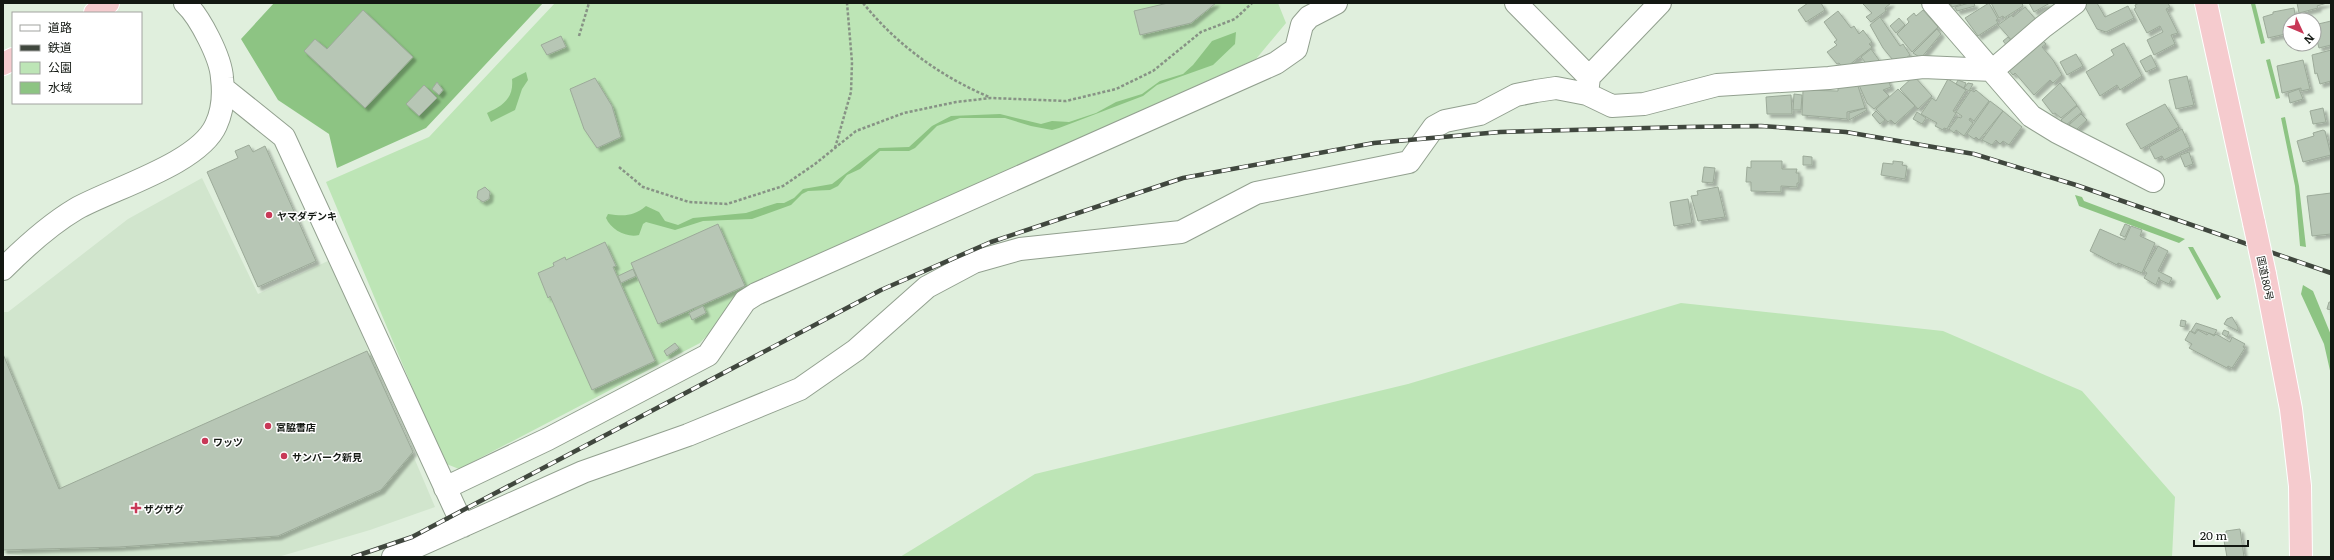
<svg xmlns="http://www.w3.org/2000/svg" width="2334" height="560" viewBox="0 0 2334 560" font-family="Literata,'Noto Sans JP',serif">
	<defs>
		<filter id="shadow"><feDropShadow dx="3.5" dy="3.5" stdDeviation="1" flood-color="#0004"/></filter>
	</defs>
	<rect width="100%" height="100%" fill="#e0efdd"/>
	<path fill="#d1e5cd" d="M202 178 258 294 330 260 435 507 370 530 278 557H32L3 553V312H8L128 219Z"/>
	<path fill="#bde5b6" d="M555 3H1278L1286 23 1256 59 755 284 700 343 459 469 444 463 326 182 429 137Z
		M1681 303 1943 331 2082 391 2175 497 2172 557H900L1035 474 1408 384Z"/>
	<path fill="#8dc483" d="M274 3H543L426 128 337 168 329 134 278 100 241 39Z
		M2255 3 2265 43 2261 44 2251 4Z
		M1236 32 1235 44 1213 65 1157 85 1143 96 1059 128 1052 130 1031 126 1005 118H960L937 126 915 148 909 151H880L860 169 847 175 838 186 830 190 808 191 802 194 791 205 752 219 703 221 675 230 646 222 643 224 639 235C627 238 611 230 606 218L608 214C623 216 633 217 646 206L659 212 665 221 678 225 693 218 746 213 777 203H784L794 198 803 189 832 184 879 148 909 147 932 126 951 116 1000 114 1041 124 1052 121 1069 122 1096 113 1116 102 1142 94 1160 81 1183 74 1193 65 1212 41Z
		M2270 59 2280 98 2276 99 2266 60Z
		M526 72 528 80 522 89 515 110 491 122 487 113C503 106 514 98 512 79Z
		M2285 117 2299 186 2306 247 2300 246 2295 186 2281 118Z
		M2075 195 2082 197 2084 201 2185 239 2179 243 2079 206Z
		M2188 247H2193L2221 297 2217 300Z
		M2303 285 2313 291 2331 335V375L2324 344 2301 294Z"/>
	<path fill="#b7c6b5" stroke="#9caa99" filter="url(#shadow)" d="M1168 3H1216L1191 23 1140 35 1134 11Z
		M1808 3H1821L1825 10 1806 22 1798 10Z
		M1862 3H1891L1885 8 1886 11 1871 22 1866 17 1872 13Z
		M1950 3H1965L1952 7Z
		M1969 3H1974L1975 6 1957 11 1955 7Z
		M1989 3 1998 19 1996 20 1998 23 1978 36 1965 18Z
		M1991 3H2022L2023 6 2004 18 2003 16 1999 18Z
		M2029 3H2050L2034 12Z
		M2087 3H2097L2105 17 2128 6 2134 18 2106 32 2097 29 2084 5Z
		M2139 3H2168L2170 7 2166 9 2178 33 2171 35 2175 44 2154 55 2147 40 2163 32 2160 26 2147 33 2134 9 2136 8 2135 5Z
		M2297 3H2327L2317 6 2318 8 2299 13Z
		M2025 7 2038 22 2014 43 1998 25 2012 15 2013 17Z
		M2294 8 2296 20H2290V33L2268 38 2263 17 2273 14V12Z
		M363 10 413 57 365 108 304 51 315 39 327 49Z
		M1923 10 1938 27 1912 52 1897 34 1909 22 1907 19 1914 13 1916 16Z
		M1838 11 1851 28 1854 26 1859 34 1863 30 1872 42 1869 44 1872 47 1844 69 1839 63 1837 64 1827 52 1837 45 1834 42 1837 40 1824 22Z
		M1880 17 1900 46 1903 44 1910 55 1897 65 1883 48 1870 25Z
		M1899 18 1905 25 1896 33 1890 26Z
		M2331 21V45L2319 48 2316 37H2314V25Z
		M1937 29 1941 34 1921 58 1913 53Z
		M561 36 566 47 547 55 541 45Z
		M2008 37 2013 43 2008 47 2003 41Z
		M2040 38 2046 44 2042 47 2053 60 2062 75 2053 83 2050 80 2034 95 2015 73 2013 75 2006 67Z
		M2124 43 2142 76 2120 90 2117 85 2100 96 2086 72 2114 55 2111 50Z
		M1871 49 1879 60 1869 67 1861 57Z
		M2331 50V81L2320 84 2317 73 2315 74 2312 55Z
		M2076 54 2083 66 2067 75 2060 62Z
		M2151 55 2157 67 2146 72 2140 61Z
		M2303 60 2310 89 2301 91V88L2282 93 2277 66Z
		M1886 76 1891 87 1883 90 1889 96 1874 109 1867 103 1859 85Z
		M1914 76 1932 96 1918 109 1900 89Z
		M2187 76 2194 105 2176 109 2169 80Z
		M595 78 612 106 621 137 597 148 584 129 570 89Z
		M1948 79 1966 90 1953 111 1956 113 1947 129 1944 128 1943 130 1935 126 1937 123 1921 114 1932 98 1936 101Z
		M1958 80 1966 83 1964 88 1956 84Z
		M437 82 443 90 439 95 432 89Z
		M1857 83 1865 108 1847 112V119L1802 115 1803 90 1838 91V85Z
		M1968 83 1973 84 1969 91 1964 88Z
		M2060 83 2077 105 2061 118 2055 113 2053 114 2042 100Z
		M424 85 437 98 419 116 406 104Z
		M1898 89 1915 106 1895 124 1891 120 1888 122 1876 109Z
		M2299 89 2303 99 2290 103 2288 93Z
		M1971 90 1974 92 1976 90 1989 101 1974 121 1970 118 1969 120 1973 123 1964 136 1956 130 1954 133 1949 129 1958 117 1961 118 1962 116 1956 112Z
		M1794 94 1802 95 1801 110H1793Z
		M1791 95 1792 114H1767L1766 97Z
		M1990 101 2003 111 1979 140 1976 137 1974 139 1967 134Z
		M2165 104 2179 127 2141 149 2126 124Z
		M2077 106 2082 112 2066 125 2061 120Z
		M1866 108 1867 110 1849 120V113Z
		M2323 108 2326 122 2313 124 2310 111Z
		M1876 111 1885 120 1880 124 1872 115Z
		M2003 111 2022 127 2009 145 2003 141 2000 144 1996 140 1992 145 1982 140Z
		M1917 112 1926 118 1922 124 1913 119Z
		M2081 114 2087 120 2076 130 2069 125Z
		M2182 129 2190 147 2164 160 2162 156 2155 159 2149 147Z
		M2323 130 2325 131 2331 155 2303 162 2297 141 2314 136 2313 133Z
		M249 145 253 152 265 146 316 261 258 287 207 172 238 158 235 151Z
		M2189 152 2193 164 2185 167 2180 155Z
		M1803 156 1812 157V165H1803Z
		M1751 161H1782V169H1797L1796 173H1799V183H1797V187L1781 186V192L1751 191V182H1746L1747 167 1751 168Z
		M1893 161 1903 162 1902 165 1907 166 1905 179 1881 175 1883 163 1893 164Z
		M1704 167 1715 168 1713 183 1702 182Z
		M485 187 490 192 489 199 483 202 477 198 478 191Z
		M1718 187 1725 217 1698 221 1691 196 1698 195 1697 191Z
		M2331 193V234L2312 236 2307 196Z
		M1688 199 1692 223 1674 226 1670 202Z
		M718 224 745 286 658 324 631 263Z
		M2125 224 2130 226 2125 237 2120 235Z
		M2131 226 2142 230 2140 236 2155 243 2142 273 2118 263 2117 265 2090 251 2100 229 2125 240Z
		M605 242 616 266 613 267 655 361 592 390 550 296 548 298 538 273 554 266 553 263 565 257 566 260Z
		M2158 246 2168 251 2158 271 2172 278 2169 284 2160 280 2159 277 2156 285 2144 278 2147 273 2144 271Z
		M633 269 636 276 621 283 618 276Z
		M2329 302H2331V310L2327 309Z
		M703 306 706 313 692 320 689 313Z
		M2232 317 2238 327V331L2224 324 2227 319Z
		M2181 320 2186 321 2185 327 2180 326Z
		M2196 323 2217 330 2214 335 2197 329 2195 333 2191 331Z
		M2198 330 2207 335 2209 333 2214 336 2216 334 2230 342 2232 337 2245 344 2243 347 2245 348 2232 368 2228 366 2227 368 2189 348 2192 344 2185 340 2190 331 2195 334Z
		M2224 330 2229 332 2227 337 2222 334Z
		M675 343 679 348 667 356 664 351Z
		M367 351 413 452 381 490 278 536 119 547 3 550V354L59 489Z
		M2240 529 2244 557H2227L2223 535 2226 534V531Z"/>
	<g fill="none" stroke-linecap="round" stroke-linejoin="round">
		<g stroke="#92a08f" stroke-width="24">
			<path id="minor" d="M1516 3 1589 77
				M1933 3 2031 116 2057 132 2153 181
				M223 88 284 137 463 526
				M1587 94 1589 77 1660 3
				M3 269C25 247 49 225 76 209 111 189 199 164 216 125 223 110 224 94 222 78 221 58 200 17 185 3
				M445 488 548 439 708 355 745 301 756 294 1276 63 1296 49 1302 25 1309 17 1336 3
				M393 557 583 472 688 435 800 389 856 350 927 287 974 262 1020 249 1181 232 1256 193 1409 162 1434 127 1445 121 1480 114 1516 95 1536 91 1556 88 1587 94 1612 106 1644 104 1717 85 1829 78 1923 67 1993 70 2043 27 2075 3"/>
		</g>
		<g stroke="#fff" stroke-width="24">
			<path id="highway" d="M2206 3 2254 223
				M95 13 108 3
				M3 64 13 59
				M2265 274 2291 409 2300 486 2301 557"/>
		</g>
		<path stroke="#879285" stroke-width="2.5" stroke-dasharray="3 2" stroke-linecap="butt" d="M863 3C897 45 940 76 989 97
			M579 36 589 3
			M835 148 851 92 852 62 847 3
			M619 167 643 187 689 202 727 204 783 186 815 164 856 131 904 113 956 102 991 98 1066 101 1116 89 1153 71 1201 32 1235 19 1252 3"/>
		<use href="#minor" stroke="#fff" stroke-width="22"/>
		<use href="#highway" stroke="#f5cbce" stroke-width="22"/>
		<g stroke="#40473e" stroke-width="4.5">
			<path id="rail" d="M353 557 412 537 881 290 991 242 1183 178 1374 143 1500 132 1685 127 1761 126 1846 132 1974 154 2076 185 2331 273"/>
		</g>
		<use href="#rail" stroke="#fff" stroke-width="3" stroke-dasharray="9" stroke-linecap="butt"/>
		<g stroke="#fff" stroke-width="24" stroke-linecap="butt">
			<path id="highway-bridge" d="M2254 223 2265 274"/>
		</g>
		<use href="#highway-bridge" stroke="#f5cbce" stroke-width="22"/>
	</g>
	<g fill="#c83857" stroke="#fff" stroke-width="1.5">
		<circle cx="269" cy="215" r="4"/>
		<circle cx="268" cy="426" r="4"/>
		<circle cx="205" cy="441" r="4"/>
		<circle cx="284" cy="456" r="4"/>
		<path d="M134 502h4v4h4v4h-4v4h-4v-4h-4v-4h4z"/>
	</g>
	<g text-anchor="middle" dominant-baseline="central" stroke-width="3" stroke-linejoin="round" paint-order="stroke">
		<g font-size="10" font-weight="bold" fill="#131812" stroke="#fff" text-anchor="start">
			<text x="277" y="215">ヤマダデンキ</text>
			<text x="276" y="426">宮脇書店</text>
			<text x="213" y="441">ワッツ</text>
			<text x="292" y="456">サンパーク新見</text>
			<text x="144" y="508">ザグザグ</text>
		</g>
		<g font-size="10" fill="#131812" stroke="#fff">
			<text transform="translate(2266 278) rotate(78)">国道180号</text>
		</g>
	</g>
	<rect width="2334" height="560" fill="none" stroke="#131812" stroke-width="8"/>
	<rect x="12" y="12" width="130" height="92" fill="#ffffff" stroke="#a1a3a0"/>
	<rect x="20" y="25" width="20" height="6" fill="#ffffff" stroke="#a1a3a0"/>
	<text x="48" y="32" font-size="12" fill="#131812">道路</text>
	<rect x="20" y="45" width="20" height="6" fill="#40473e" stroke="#a1a3a0"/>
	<text x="48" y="52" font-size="12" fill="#131812">鉄道</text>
	<rect x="20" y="62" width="20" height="12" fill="#bde5b6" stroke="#a1a3a0"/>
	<text x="48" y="72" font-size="12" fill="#131812">公園</text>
	<rect x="20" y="82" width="20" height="12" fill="#8dc483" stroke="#a1a3a0"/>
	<text x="48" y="92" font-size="12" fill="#131812">水域</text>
	<g transform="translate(2302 32) rotate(134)"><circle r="19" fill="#ffffff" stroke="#a1a3a0"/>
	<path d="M0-3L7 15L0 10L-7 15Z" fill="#c83857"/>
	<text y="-6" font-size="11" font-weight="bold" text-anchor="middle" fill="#131812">N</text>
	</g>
	<path d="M2194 540v6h54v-6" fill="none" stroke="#131812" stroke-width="2"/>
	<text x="2200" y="540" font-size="12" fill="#131812" stroke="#ffffff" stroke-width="3" paint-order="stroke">20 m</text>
</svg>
